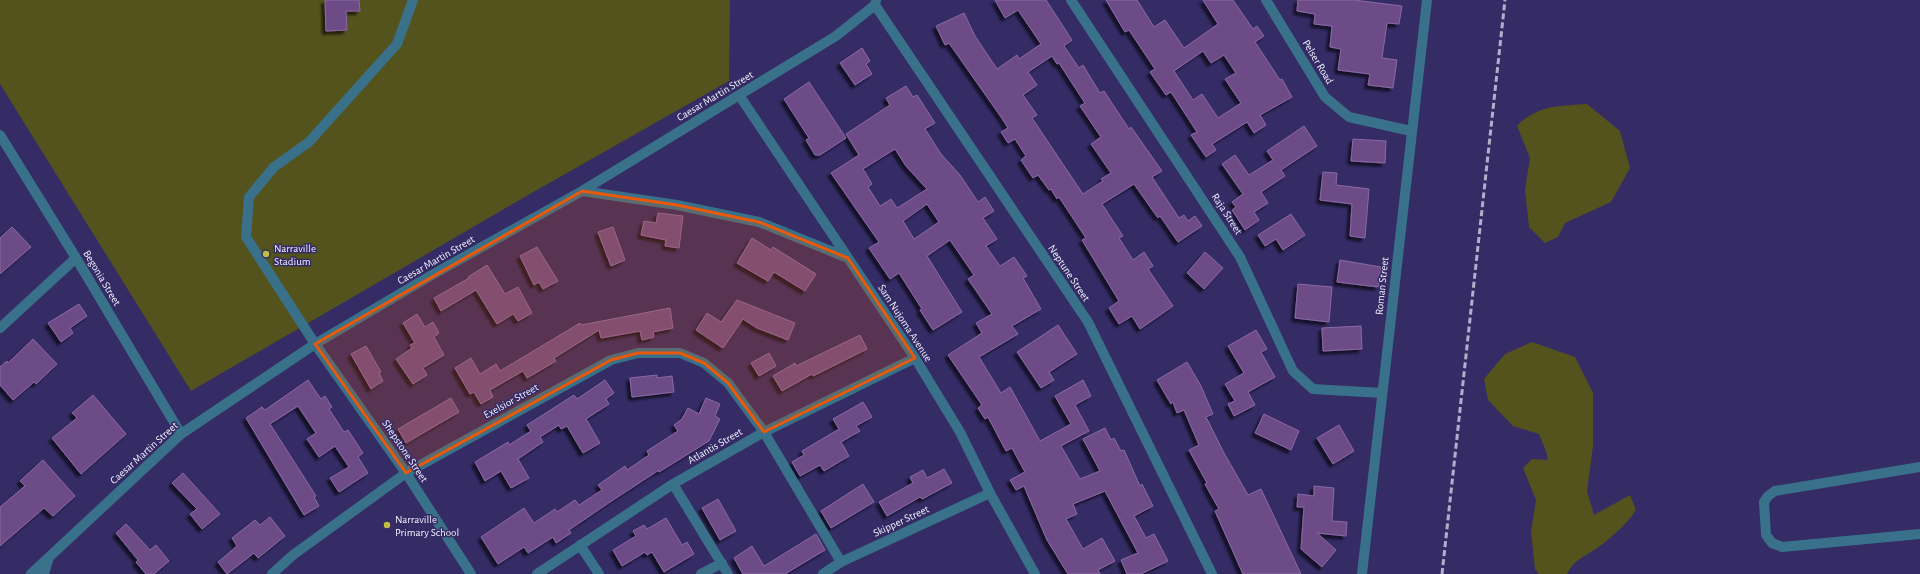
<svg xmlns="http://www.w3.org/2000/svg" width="1920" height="574" viewBox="0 0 1920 574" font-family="'Alegreya Sans',sans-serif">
	<defs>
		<filter id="shadow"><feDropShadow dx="-3.5" dy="3.5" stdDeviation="1" flood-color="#0009"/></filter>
	</defs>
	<rect width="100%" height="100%" fill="#352b65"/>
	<path fill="#54521d" d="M0 0H730L729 81 530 194 191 391 0 84Z
		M1587 104 1620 131 1630 168 1611 202 1565 223 1558 237 1545 243 1529 227 1525 190 1530 158 1517 126C1537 105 1560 106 1587 104Z
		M1532 342 1575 357 1593 393V446L1587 491 1594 515 1630 495 1636 510C1626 525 1614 535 1600 546 1588 555 1573 560 1567 574H1539L1535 569 1531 532 1536 500 1523 468 1532 459 1548 460 1546 451 1539 434 1513 426 1488 400 1484 379 1505 354Z"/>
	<path fill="#6c4c87" stroke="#8a69a6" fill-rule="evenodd" filter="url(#shadow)" d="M325 0H359L360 11H346L347 30 326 31Z
		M995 0H1046L1072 40 1064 46 1079 68 1083 65 1100 93 1104 91 1129 129 1131 127 1162 171 1152 177 1179 218 1184 215 1188 221 1195 216 1202 226 1178 242 1160 216 1158 218 1134 184 1102 204 1123 236 1119 238 1133 260 1144 252 1153 266 1148 269 1173 306 1140 329 1132 316 1119 324 1109 308 1119 301 1082 240 1086 238 1059 197 1057 199 1051 189 1049 190 1038 175 1033 178 1021 160 1026 156 1015 139 1008 143 1001 132 1008 128 1001 117 949 43 945 45 936 26 964 13 975 36 997 69 1017 55 1019 59 1041 44 1018 10 1005 18ZM1052 56 1057 64 1059 63 1085 103 1080 106 1101 137 1091 144 1111 173 1101 179 1103 181 1083 194 1032 118 1037 115 1023 95 1037 85 1028 72Z
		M1106 0H1137L1154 27 1165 20 1184 48 1218 24 1203 0H1233L1253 29 1257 26 1264 36 1255 42 1280 80 1282 79 1292 97 1260 115 1266 125 1254 133 1247 122 1212 144 1216 150 1206 157 1191 135 1197 132 1171 92 1166 95 1150 72 1155 69 1129 30 1125 32ZM1203 51 1211 63 1224 55 1236 73 1225 79 1241 103 1218 118 1202 94 1193 100 1174 71Z
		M1298 0H1354L1402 6 1399 24 1387 23 1382 58 1397 60 1393 88 1368 85 1370 74 1338 70 1341 49 1330 47 1332 26 1314 24 1315 14 1297 11Z
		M862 48 870 61 866 64 872 74 855 85 840 63Z
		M809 82 846 138 820 155H815L806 140 809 138 784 99Z
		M906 86 913 97 917 95 935 123 925 129 941 154 960 175 978 202 985 197 994 211 983 218 997 239 986 246 1000 266 1014 257 1027 276 1023 278 1041 309 1012 326 1018 334 979 357 1001 393 1010 387 1040 441 1071 424 1055 396 1083 380 1091 396 1075 405 1089 431 1061 446 1080 479 1100 471 1083 439 1105 428 1111 440 1114 438 1121 451 1124 450 1140 486 1142 484 1153 506 1134 516 1146 538 1154 534 1168 561 1141 574H1127L1121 560 1138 553 1105 491 1073 504 1077 514 1066 519 1083 549 1102 538 1115 561 1098 570 1100 574H1068L1047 540 1024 486 1016 490 1010 480 1025 472 1012 448 1006 451 988 417 985 419 978 408 982 405 948 355 982 333 976 323 992 314 968 279 974 275 950 240 927 256 962 312 933 330 920 310 922 309 899 273 890 279 869 248 879 242 831 173 859 155 846 134 890 105 886 98ZM895 149 906 166 927 189 897 208 891 199 880 206 868 187 872 184 863 169ZM927 204 939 222 914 239 903 221Z
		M1304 126 1317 146 1281 170 1285 176 1261 192 1268 203 1254 212 1259 220 1245 230 1232 210 1236 207 1232 202 1243 194 1222 164 1235 155 1249 175 1273 160 1267 151Z
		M1353 139 1386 141 1385 163 1351 161Z
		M1323 172 1337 173 1336 185 1369 189 1365 238 1350 236 1352 204 1320 200Z
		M658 213 683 216 679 248 665 246 666 240 641 235 644 221 656 223Z
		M1291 214 1305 235 1283 250 1276 239 1265 246 1258 235Z
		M12 227 31 247 0 274V238Z
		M613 227 625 260 611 266 598 232Z
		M752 238 771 250 773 247 816 274 805 291 774 272 768 281 737 263Z
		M537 247 558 281 543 289 539 282 534 285 520 256Z
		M1205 252 1223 268 1204 289 1187 273Z
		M1340 260 1381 267 1378 287 1337 282Z
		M487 265 505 294 518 287 532 313 518 321 513 314 497 324 476 290 441 311 434 298 469 278 468 277Z
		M1298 284 1332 287 1329 322 1295 318Z
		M737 300 795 323 788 340 757 328 743 319 723 348 696 330 707 313 721 322Z
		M79 304 87 316 70 328 73 333 61 342 48 323Z
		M670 308 673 328 653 332 654 337 642 340 640 331 601 338 599 330 554 358 556 361 527 378 523 371 490 390 493 397 481 404 474 392 470 394 455 368 471 358 480 374 496 364 500 371 580 323 581 325Z
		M417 314 425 327 433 322 439 333 434 337 444 355 423 368 427 375 413 384 396 359 412 348 410 345 415 343 403 323Z
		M1058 325 1077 354 1049 372 1054 380 1041 388 1017 352Z
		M1361 326 1362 349 1323 351 1322 328Z
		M1256 330 1267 349 1261 352 1275 377 1248 392 1255 405 1234 416 1228 404 1235 401 1225 384 1244 373 1228 346Z
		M860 335 867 349 813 376 812 374 782 391 773 376 795 363 796 366Z
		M33 339 57 364 36 384 34 382 13 400 0 385V367L7 361 8 363Z
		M366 346 381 372 379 373 383 381 371 389 351 354Z
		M769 353 776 366 759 376 751 363Z
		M1187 362 1201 386 1213 414 1206 417 1224 453 1248 495 1261 489 1301 574H1243L1215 511 1219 509 1205 484 1207 483 1189 450 1199 445 1184 410 1177 413 1173 402 1171 404 1157 380Z
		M657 375V378L672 376 674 392 632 397 630 378Z
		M308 380 321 399 325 396 332 407 329 409 344 432 348 430 363 453 358 457 368 473 339 492 330 478 349 467 335 446 319 457 307 439 316 433 298 406 270 424 316 496 314 497 319 506 304 515 246 418 262 407 265 410Z
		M605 380 614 393 606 399 609 404 586 419 600 443 583 453 567 426 561 429 559 425 540 437 543 442 518 459 529 478 511 488 501 471 485 481 475 462 508 442 509 445 531 431 527 425 574 395 577 399Z
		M93 395 126 434 81 474 52 438 77 418 72 413Z
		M451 398 459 412 406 443 398 429Z
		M706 398 720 404 715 416 720 419 709 441 659 472V470L610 502 569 530 571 533 556 543 553 537 528 553 524 547 498 564 481 537 524 508 534 523 555 509 557 512 575 500 579 505 602 490 598 485 625 466 627 470 649 455 647 451 678 431 674 425 682 419 688 408 699 414Z
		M863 402 872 417 856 426 860 431 841 442 849 456 824 471 820 465 800 476 792 462 804 455 802 451 839 429 833 419Z
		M1264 414 1299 431 1291 450 1255 433Z
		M1339 425 1354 451 1333 464 1317 438Z
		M43 460 75 496 53 516 44 508 0 546V507L25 486 20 481Z
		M944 469 952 483 922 499 920 497 887 516 879 502 913 483 910 477 923 470 927 478Z
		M183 473 220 514 202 529 190 514 197 509 172 483Z
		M863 484 874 502 831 528 821 511Z
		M1314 486 1334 488 1332 521 1347 522 1346 536 1317 533 1336 550 1322 567 1301 549 1304 507H1297L1298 494 1314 496Z
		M718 499 736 531 720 540 702 508Z
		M270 517 285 536 258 558 254 553 227 574 218 562 237 546 232 538 255 520 260 525Z
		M666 518 682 545 687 542 694 554 664 572 652 552 647 555 645 552 622 566 613 550 636 536 633 531 644 525 647 529Z
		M126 524 150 550 156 545 169 561 154 574H146L136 562 138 560 116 533Z
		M816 534 825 550 785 574H743L734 558 752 546 764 566Z"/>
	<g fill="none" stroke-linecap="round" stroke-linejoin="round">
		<path stroke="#387189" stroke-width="10" d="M413 0 397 44 309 142 274 167 249 197 246 237 315 344 406 473 471 574
			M1071 0 1240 257 1293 371 1313 389 1382 393
			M1266 0 1325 97 1349 117 1411 131
			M875 5 1088 322 1212 574
			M739 95 915 358 960 432 990 493 1035 574
			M0 135 76 258 181 434
			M582 191 677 205 759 222 848 258
			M0 328 76 258
			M1920 467 1775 491 1768 496 1764 502 1766 535 1772 543 1782 547 1920 534
			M673 484 728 574
			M580 545 599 574
			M31 574 181 434 315 344 430 276 582 191 836 36 875 5 876 0
			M44 574 49 557
			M272 574 293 555 406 473 611 360 638 353H680L704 363 728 383 764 432 841 562
			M537 574 673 484 764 432 915 358
			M701 574 722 563
			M823 574 841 562 990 493
			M1362 574 1427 0"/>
		<path stroke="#b2aecb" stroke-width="3" stroke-dasharray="6 3" stroke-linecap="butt" d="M1442 574 1505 0"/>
	</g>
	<path fill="#e8590c" fill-opacity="0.2" stroke="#e8590c" stroke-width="3" stroke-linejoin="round" d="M582 191 677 205 759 222 848 258 915 358 764 432 728 383 704 363 680 353H638L611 360 406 473 315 344Z"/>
	<g fill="#c1be40" stroke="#352b65" stroke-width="1.5">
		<circle cx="266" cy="254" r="4"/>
		<circle cx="387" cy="525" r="4"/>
	</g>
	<g text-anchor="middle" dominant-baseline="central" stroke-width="3" stroke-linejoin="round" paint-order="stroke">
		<g font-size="11" fill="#f0f0fe" stroke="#352b65">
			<text transform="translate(1318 62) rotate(59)">Pelser Road</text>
			<text transform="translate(715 96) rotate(-31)">Caesar Martin Street</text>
			<text transform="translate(1227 214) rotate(57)">Raja Street</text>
			<text transform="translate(436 260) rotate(-30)">Caesar Martin Street</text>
			<text transform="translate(1069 273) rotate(56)">Neptune Street</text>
			<text transform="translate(102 278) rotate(59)">Begonia Street</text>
			<text transform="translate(1382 286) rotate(-84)">Roman Street</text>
			<text transform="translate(905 323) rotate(57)">Sam Nujoma Avenue</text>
			<text transform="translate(511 401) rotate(-29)">Exelsior Street</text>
			<text transform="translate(715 446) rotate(-30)">Atlantis Street</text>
			<text transform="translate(405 451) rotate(56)">Shepstone Street</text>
			<text transform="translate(144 453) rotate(-42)">Caesar Martin Street</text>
			<text transform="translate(901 521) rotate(-25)">Skipper Street</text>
		</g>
		<g font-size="11" fill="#f0f0fe" stroke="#352b65" text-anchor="start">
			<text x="274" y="248">Narraville<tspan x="274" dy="13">Stadium</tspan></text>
			<text x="395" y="519">Narraville<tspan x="395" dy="13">Primary School</tspan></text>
		</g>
	</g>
</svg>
